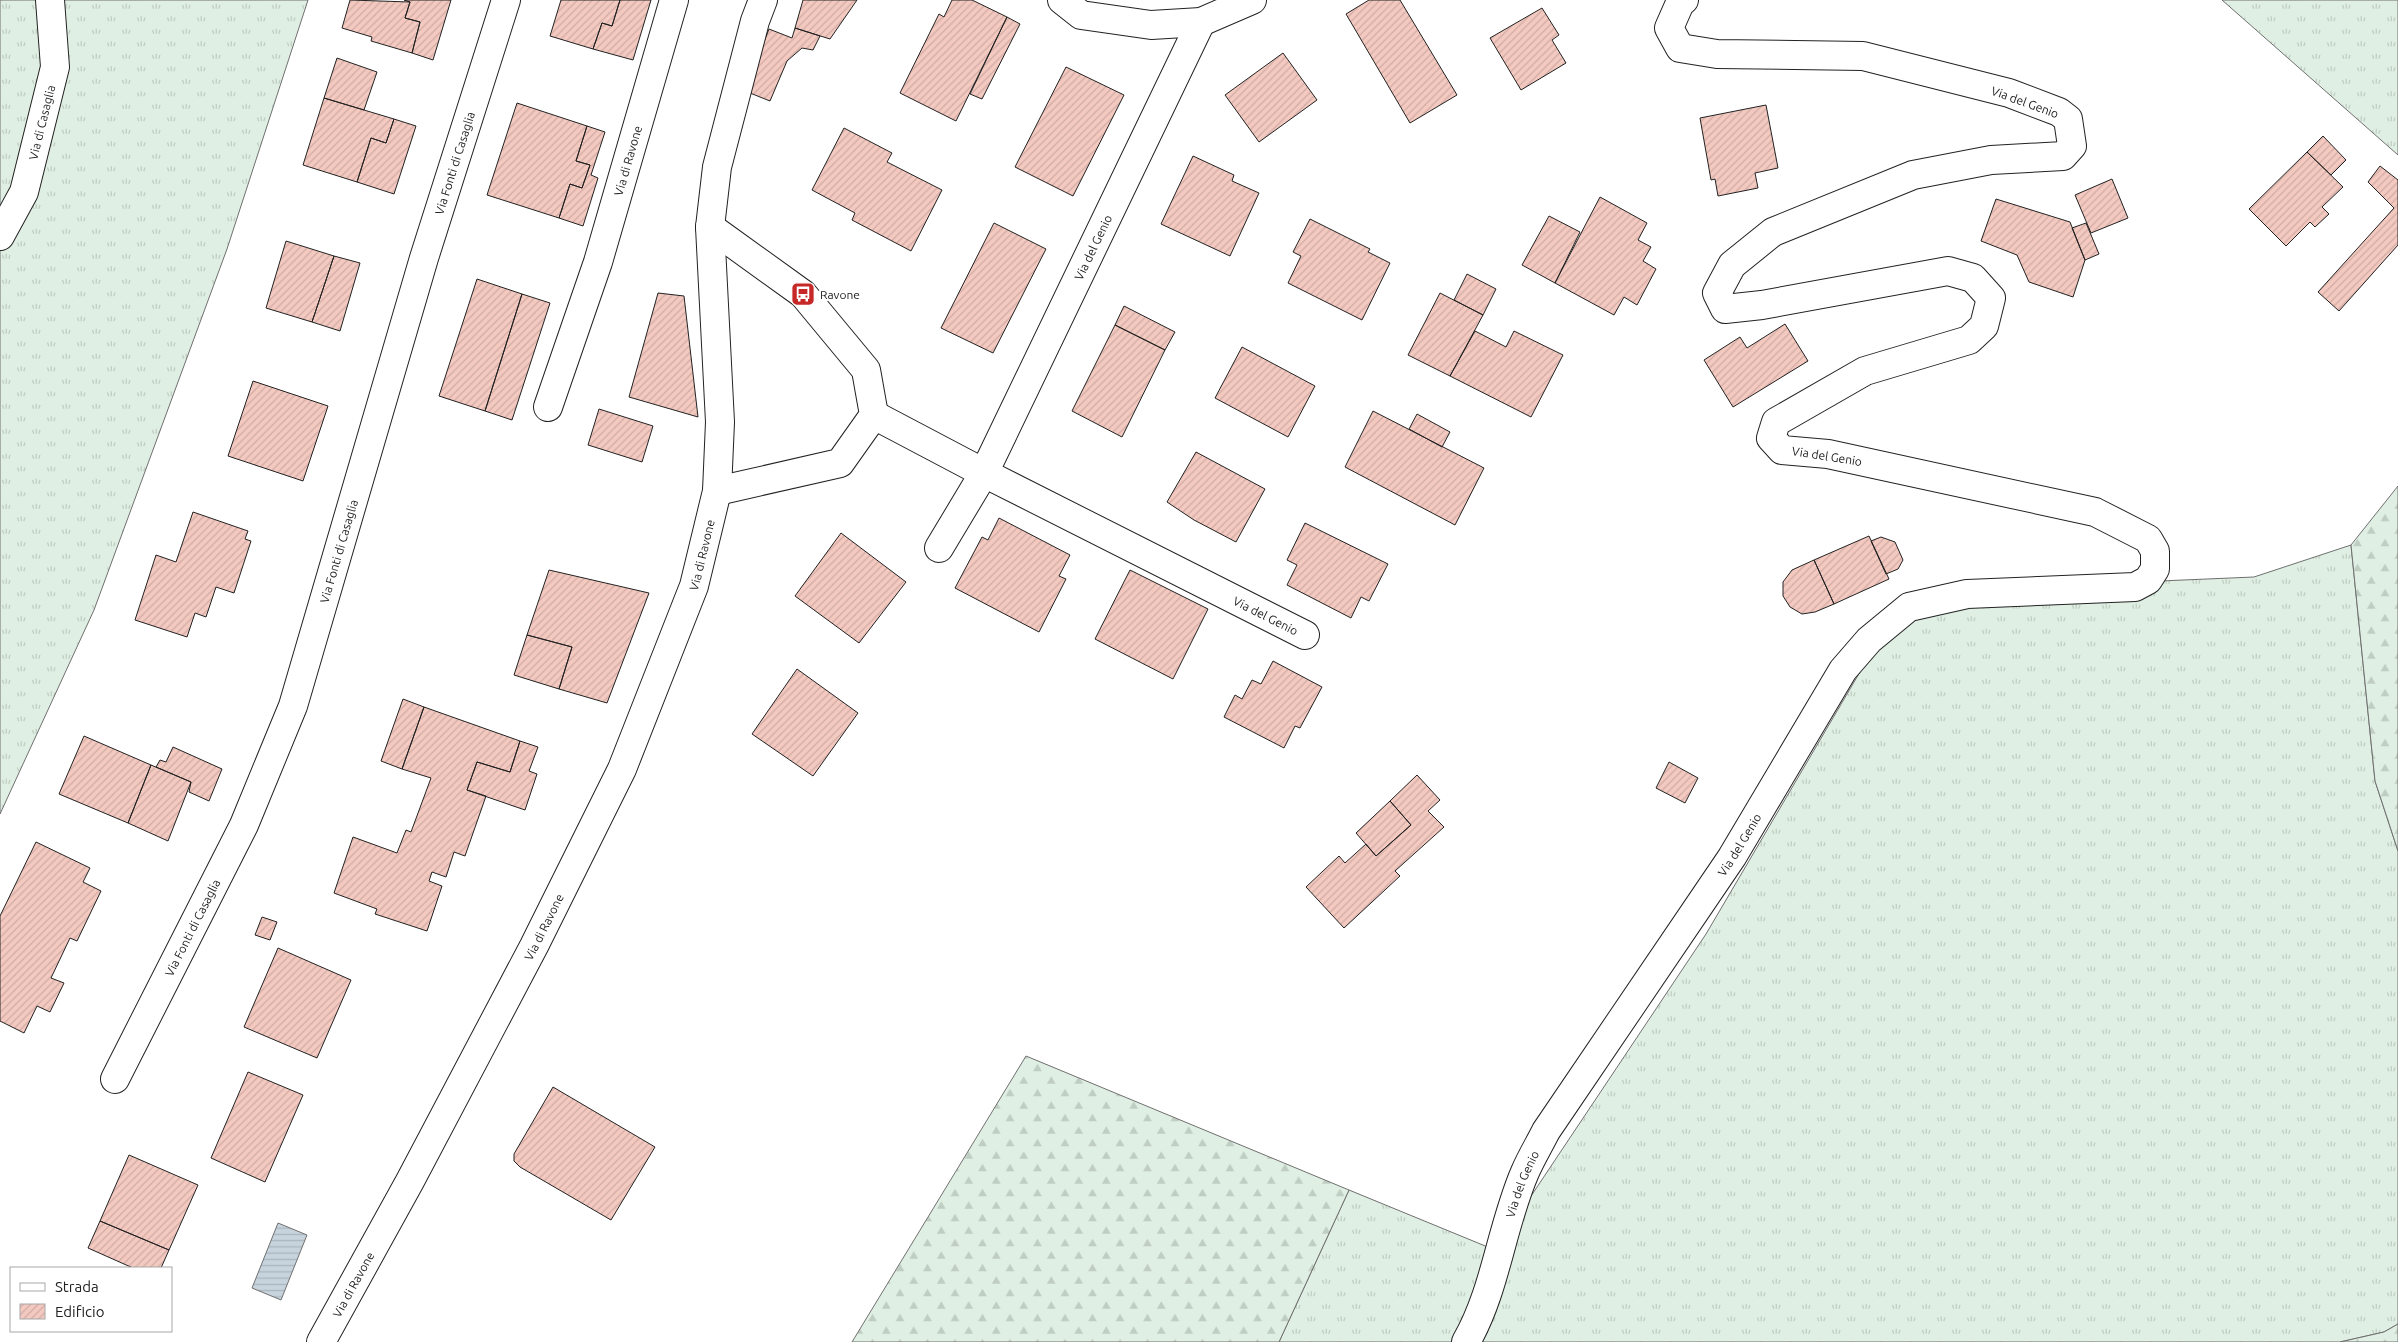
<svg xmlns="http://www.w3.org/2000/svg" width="2398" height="1342" viewBox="0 0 2398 1342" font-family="Ubuntu,sans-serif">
	<defs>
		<pattern id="grass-tufts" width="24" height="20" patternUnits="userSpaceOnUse" patternTransform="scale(1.25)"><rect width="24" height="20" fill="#e0efe3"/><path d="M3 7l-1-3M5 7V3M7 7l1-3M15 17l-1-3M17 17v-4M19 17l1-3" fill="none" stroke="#c0cdc2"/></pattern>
		<pattern id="forest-firs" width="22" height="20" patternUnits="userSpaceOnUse" patternTransform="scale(1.25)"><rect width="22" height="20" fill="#e0efe3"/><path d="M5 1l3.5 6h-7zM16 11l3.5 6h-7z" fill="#c0cdc2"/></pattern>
		<pattern id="water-rules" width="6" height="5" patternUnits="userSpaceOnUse" patternTransform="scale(1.25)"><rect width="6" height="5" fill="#c7d3dd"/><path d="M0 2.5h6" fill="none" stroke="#abb5bd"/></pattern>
		<pattern id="building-hatch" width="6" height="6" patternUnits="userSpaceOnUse" patternTransform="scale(1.25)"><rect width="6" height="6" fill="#f3c9c0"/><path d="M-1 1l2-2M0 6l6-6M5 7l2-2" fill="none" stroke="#d0aca5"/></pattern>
	</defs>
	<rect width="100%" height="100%" fill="#fff"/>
	<path fill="url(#grass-tufts)" stroke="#6f6f6f" d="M0 0H308L227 249 94 610 0 814Z
		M2222 0H2398V155Z
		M2351 545 2375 781 2398 851V1324L2384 1332 2340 1342H1279L1349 1190 1495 1250 1706 934 1887 626 2042 586 2254 577Z"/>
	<path fill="url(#forest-firs)" stroke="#6f6f6f" d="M2398 486V851L2375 781 2351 545Z
		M1026 1056 1349 1190 1279 1342H852Z
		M2398 1324V1342H2340L2384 1332Z"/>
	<path fill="url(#water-rules)" stroke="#6f6f6f" d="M278 1223 307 1235 281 1300 252 1288Z"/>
	<path fill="url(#building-hatch)" stroke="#222" d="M350 0 410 2 405 18 420 22 412 53 371 41 372 37 342 28Z
		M404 0H451L433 60 412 53 420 22 405 18 410 2Z
		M561 0H620L612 26 602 23 593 49 550 36Z
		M620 0H651L633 60 593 49 602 23 612 26Z
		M803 0H857L830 39 795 28Z
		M952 0H972L1007 17 956 121 900 93 939 14 944 17Z
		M1369 0H1400L1457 95 1410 123 1346 14Z
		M1542 8 1559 35 1552 40 1566 63 1521 90 1490 38Z
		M1007 17 1020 24 982 99 970 94Z
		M795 28 820 36 813 50 802 48 787 61 770 101 745 91 769 29 792 38Z
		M1283 53 1317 100 1259 142 1225 95Z
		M337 58 377 72 364 110 324 98Z
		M1066 67 1124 95 1073 196 1015 167Z
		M324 98 394 119 386 143 371 138 357 182 303 165Z
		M517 103 587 126 576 161 590 165 582 188 570 184 559 218 487 195Z
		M1766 105 1778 168 1755 173 1758 188 1718 196 1715 179 1711 180 1700 118Z
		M394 119 416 126 394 194 357 182 371 138 386 143Z
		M587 126 605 132 591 175 598 178 583 226 559 218 570 184 582 188 590 165 576 161Z
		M844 128 892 153 887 162 942 190 911 251 852 220 855 213 812 190Z
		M2323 136 2346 160 2331 175 2307 152Z
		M2307 152 2343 187 2322 207 2329 214 2315 227 2310 222 2286 246 2249 209Z
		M1193 156 1234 175 1232 181 1259 193 1230 256 1161 224Z
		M2380 166 2398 180V245L2339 311 2318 292 2394 208 2368 182Z
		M2112 179 2128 218 2091 233 2075 195Z
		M1600 197 1647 223 1638 240 1651 247 1643 261 1656 269 1637 305 1624 297 1614 315 1555 283Z
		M1996 199 2070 222 2085 260 2073 297 2029 282 2017 255 1981 241Z
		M1549 216 1580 232 1555 283 1522 265Z
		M1310 219 1370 249 1368 252 1390 263 1362 320 1288 283 1301 256 1293 252Z
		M994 223 1046 249 993 353 941 328Z
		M2086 223 2099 254 2085 260 2072 228Z
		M286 241 334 256 312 322 266 308Z
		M334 256 360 263 340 331 312 322Z
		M1467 274 1496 289 1483 315 1454 300Z
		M477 279 522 294 485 411 439 396Z
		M658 293 684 296 698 417 629 397Z
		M1440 293 1483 315 1450 376 1408 355Z
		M522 294 550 303 512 420 485 411Z
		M1124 306 1175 332 1165 350 1115 325Z
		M1785 324 1808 361 1733 407 1704 360 1740 337 1747 348Z
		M1115 325 1165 350 1122 437 1072 411Z
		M1475 331 1506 347 1514 331 1563 355 1531 417 1450 376Z
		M1242 347 1315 386 1288 437 1215 398Z
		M253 381 328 406 303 481 228 456Z
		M599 409 653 426 642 462 588 445Z
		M1373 411 1484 468 1455 525 1345 467Z
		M1417 414 1450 432 1442 447 1409 429Z
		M1196 452 1265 489 1236 542 1194 520 1167 502Z
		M193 512 248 531 245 539 251 541 234 593 216 587 206 617 195 613 187 637 135 620 156 555 176 562Z
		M999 518 1070 555 1059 576 1066 579 1039 632 955 588 982 537 988 540Z
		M1305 523 1388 564 1369 601 1361 597 1351 618 1287 585 1297 565 1287 560Z
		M841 533 906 582 859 643 795 596Z
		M1869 536 1889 579 1834 604 1814 560Z
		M1881 537 1895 542 1903 560 1898 569 1886 574 1871 541Z
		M1814 560 1834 604 1815 612 1802 614 1790 607 1783 596V582L1792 570Z
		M549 570 649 593 607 703 559 689 572 647 527 635Z
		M1130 570 1208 609 1173 679 1095 639Z
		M527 635 572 647 559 689 514 675Z
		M1273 661 1322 687 1300 728 1295 726 1284 748 1224 717 1235 695 1242 699 1252 680 1261 684Z
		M797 669 858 713 813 776 752 734Z
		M403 699 424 707 402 769 381 761Z
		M424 707 520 741 510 772 477 762 467 790 486 796 465 856 454 852 446 877 432 872 429 881 442 886 427 931 375 914 377 909 334 893 353 837 397 853 406 830 411 832 431 778 402 769Z
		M84 736 151 765 128 823 59 794Z
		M520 741 538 747 529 771 537 774 525 810 467 790 477 762 510 772Z
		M173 747 222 769 209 801 189 792 191 782 156 767 160 760 166 762Z
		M1669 762 1698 778 1685 803 1656 788Z
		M151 765 191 782 168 841 128 823Z
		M1417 775 1440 800 1428 811 1444 827 1395 871 1400 876 1344 928 1306 887 1339 856 1345 863 1366 844 1376 856 1411 825 1390 801Z
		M1390 801 1411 825 1376 856 1356 833Z
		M36 842 90 868 83 882 101 891 77 941 70 938 51 978 64 983 50 1012 37 1006 24 1033 0 1021V916Z
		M262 917 277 922 270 940 255 935Z
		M278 948 351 980 317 1058 244 1027Z
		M248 1072 303 1095 265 1182 211 1158Z
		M553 1087 655 1147 611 1220 520 1167 514 1161V1154Z
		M129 1155 198 1185 169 1250 100 1221Z
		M100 1221 169 1250 161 1268H133L88 1248Z"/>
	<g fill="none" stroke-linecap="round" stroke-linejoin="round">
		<g stroke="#222" stroke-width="30">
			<g id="minor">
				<path d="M1062 0 1081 15 1151 25 1201 22 1252 0"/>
				<path d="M710 227 803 294 866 370 874 415 840 463 717 491"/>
				<path id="s1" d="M548 407 598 262 674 0"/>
				<path id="s2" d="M874 415 984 473 1305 635"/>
				<path id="s3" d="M939 548 984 473 1201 22"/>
				<path id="s4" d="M115 1079 244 825 293 706 424 258 506 0"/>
				<path id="s5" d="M321 1342 410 1181 534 946 622 769 694 586 717 491 720 422 710 227 717 167 755 21 763 0"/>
				<path id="s6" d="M1466 1342C1496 1290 1501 1227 1525 1172 1531 1158 1539 1145 1546 1131L1732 857 1843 670 1869 640 1909 607 1967 594 2135 587 2148 580 2155 569V551L2148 539 2095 512 1828 454 1782 450 1771 438 1776 422 1865 371 1969 340 1984 326 1991 298 1973 278 1948 271 1762 305 1725 309 1717 293 1732 265 1773 232 1913 175 1991 160 2063 156 2072 146 2068 119 2059 112 2009 93 1863 56 1717 54 1680 48 1669 28 1680 3 1684 0"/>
			</g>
		</g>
		<g stroke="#222" stroke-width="30">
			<g id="tertiary">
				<path id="s7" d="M0 236 24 192 55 67 50 0"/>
			</g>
		</g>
		<use href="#minor" stroke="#fff" stroke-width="28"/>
		<use href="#tertiary" stroke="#fff" stroke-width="28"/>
	</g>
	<defs>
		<g id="bus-square" transform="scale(1.25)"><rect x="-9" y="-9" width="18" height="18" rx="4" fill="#c62828" stroke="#fff"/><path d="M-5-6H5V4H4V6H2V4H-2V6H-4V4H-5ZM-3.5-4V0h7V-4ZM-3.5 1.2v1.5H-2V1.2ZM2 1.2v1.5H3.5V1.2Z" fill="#fff"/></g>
	</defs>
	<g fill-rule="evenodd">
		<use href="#bus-square" x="803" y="294"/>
	</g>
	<g text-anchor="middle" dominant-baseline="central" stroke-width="4" stroke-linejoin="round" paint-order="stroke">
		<g font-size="12" fill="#222" stroke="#fff">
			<text transform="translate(2025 102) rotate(20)">Via del Genio</text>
			<text stroke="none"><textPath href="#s7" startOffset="122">Via di Casaglia</textPath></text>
			<text stroke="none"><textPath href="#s1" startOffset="259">Via di Ravone</textPath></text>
			<text stroke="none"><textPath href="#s4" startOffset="980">Via Fonti di Casaglia</textPath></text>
			<text stroke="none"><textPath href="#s3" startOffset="338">Via del Genio</textPath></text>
			<text transform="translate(1827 456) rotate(9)">Via del Genio</text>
			<text stroke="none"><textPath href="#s4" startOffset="575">Via Fonti di Casaglia</textPath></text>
			<text stroke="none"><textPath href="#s5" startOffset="876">Via di Ravone</textPath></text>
			<text stroke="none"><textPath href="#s2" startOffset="440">Via del Genio</textPath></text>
			<text stroke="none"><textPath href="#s6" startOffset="572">Via del Genio</textPath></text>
			<text stroke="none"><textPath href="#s4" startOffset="170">Via Fonti di Casaglia</textPath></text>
			<text stroke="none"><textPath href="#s5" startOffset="471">Via di Ravone</textPath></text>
			<text stroke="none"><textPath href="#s6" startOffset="168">Via del Genio</textPath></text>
			<text stroke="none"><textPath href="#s5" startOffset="66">Via di Ravone</textPath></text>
		</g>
		<g font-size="12" fill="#222" stroke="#fff" text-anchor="start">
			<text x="820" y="294">Ravone</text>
		</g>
	</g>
	<rect x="10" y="1267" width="162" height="65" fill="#ffffff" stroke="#a7a7a7"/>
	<rect x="20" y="1283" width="25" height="8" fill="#ffffff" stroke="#a7a7a7"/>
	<text x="55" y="1292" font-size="15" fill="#222222">Strada</text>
	<rect x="20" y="1304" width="25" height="15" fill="url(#building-hatch)" stroke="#a7a7a7"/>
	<text x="55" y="1317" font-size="15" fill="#222222">Edificio</text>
</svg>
